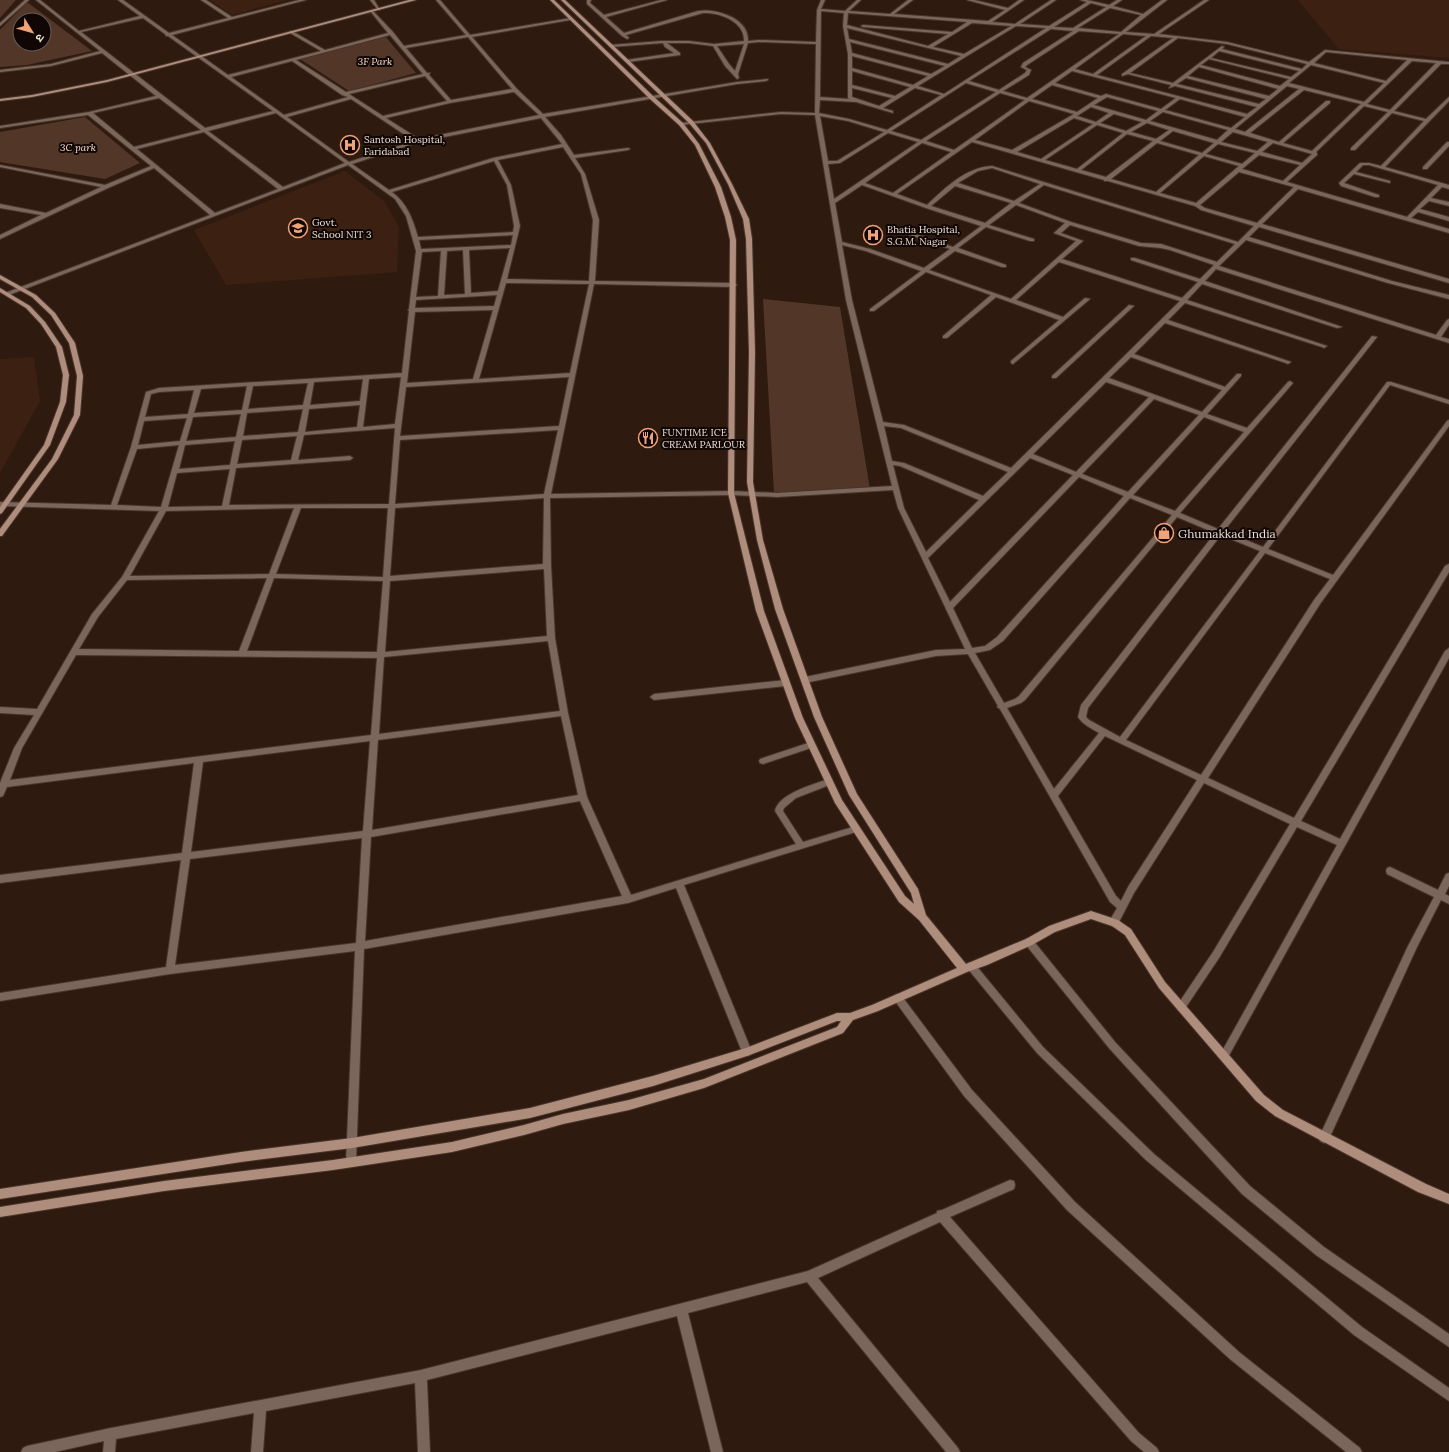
<svg xmlns="http://www.w3.org/2000/svg" width="1449" height="1452" viewBox="0 0 1449 1452" font-family="Lora,'Noto Sans Devanagari',serif">
	<rect width="100%" height="100%" fill="#2f1a0f"/>
	<path fill="#3c2112" d="M210 0H287L232 15Z
		M1298 0H1449V58L1339 49Z
		M345 171 384 201 399 227 397 272 226 285 194 230Z
		M34 357 40 401 0 473V359Z"/>
	<path fill="#523627" fill-rule="evenodd" d="M0 0H16L0 18Z
		M27 2 92 51 27 65 0 67V30ZM20 20H44V44H20Z
		M385 36 416 73 349 91 300 59Z
		M85 117 140 163 105 179 0 162V132Z
		M763 299 840 307 870 489 774 493Z"/>
	<g fill="none" stroke-linecap="round" stroke-linejoin="round">
		<g stroke="#49352b" stroke-width="2">
			<path id="street" d="M25 0H29L0 26V23Z
				M36 0H40L79 31 140 16 118 0H123L169 33 228 18 201 0H206L232 17 299 0H306L172 35 228 75 321 51 290 33V31H292L325 50 388 33 371 12 372 10 393 32 404 46 466 35 436 0H440L470 35 571 18 570 20 472 37 517 89 543 114 737 82 768 79V80L766 81 737 84 545 117 561 135 574 155 628 148 630 149 628 150 575 158 585 174 599 220 595 281 734 283 737 285 734 287 594 284 551 494 731 491 777 493 892 486 846 300 815 115 781 114 681 125 679 124 681 123 781 112 815 113 816 44 759 42 748 43 738 74 739 78 737 79 725 66 713 46 689 43H667L680 53V55L628 62H626V60L674 53 665 47 663 43 611 47 609 46 610 45 661 41H689L714 44 744 41C745 22 720 12 703 13L626 35 629 38 627 39 622 36 587 4V0H591L590 3 604 15 661 0H667L606 17 624 33 698 11C716 8 749 18 748 41L759 40 816 42 817 10 821 0H825L821 9 845 11 857 0H861L849 11 890 14 908 0H913L894 14 988 21 1005 10 967 0H974L1008 8 1019 0H1024L992 22 1015 24 1051 0H1056L1020 24 1049 26 1087 2 1080 0H1087L1109 5 1117 0H1122L1113 6 1143 14 1162 0H1167L1126 32 1154 34 1204 0H1209L1159 34 1227 42 1309 62 1325 50 1449 62V64H1441L1394 111 1426 119 1449 97V101L1385 167 1449 185V189L1442 187 1431 198 1449 202V206L1429 201 1420 209 1449 217V221L1418 212 1411 218 1449 229V233L1298 189 1262 224 1449 279V283L1259 227 1249 237 1392 281 1449 295V299L1388 283 1246 240 1219 266 1436 335 1447 320 1449 319V325L1441 337 1449 339V343L1216 269 1205 281 1342 327 1337 328 1202 284 1187 300 1327 346 1324 348 1322 347 1185 303 1168 320 1291 362 1288 364 1286 363 1165 323 1134 354 1225 387 1237 374H1241V376L1207 414 1247 428 1288 382 1290 381 1293 383 1180 513 1218 529 1372 336 1377 337 1224 531 1263 547 1387 382H1391L1449 400V404L1390 385 1268 549 1333 575 1447 421 1449 420V426L1320 604 1208 778 1294 818 1445 566 1449 564V572L1301 821 1340 839 1445 651 1449 648V658L1227 1059 1224 1060 1221 1059 1219 1056 1221 1053 1337 845 1297 827 1219 958 1184 1010 1181 1011 1178 1010 1176 1007 1178 1004 1213 952 1290 824 1204 783 1134 893 1120 920 1118 926 1115 927 1112 926 1110 920 1117 908 1110 902 1000 709 997 707 998 706 968 654 936 656 805 683 802 682 801 680 805 677 936 650 965 649 898 508 893 490 777 497 731 495 550 498 551 566 555 638 568 713 587 797 631 895 796 844 775 811C778 794 814 784 829 779L832 780 833 782 832 784 796 798 784 808 783 811 803 842 856 826 859 827 860 829 859 831 856 832 684 885 752 1052 750 1055 747 1056 744 1055 742 1052 676 888 628 903 364 949 356 1162 355 1166 351 1167 347 1166 346 1162 355 951 170 974 0 1001V993L166 967 181 860 0 883V875L182 853 194 763 7 787 3 796 0 797V783L14 748 34 715 0 713V707L37 709 92 614 122 577 159 511 0 506V502L111 505 131 447 146 392 159 388 402 373 409 311 408 310 409 309 416 251 406 216 395 199 348 165 9 295H5V293L210 215 154 168 108 188 0 239V235L41 215 0 208V204L46 213 101 187 0 167V165L105 185 151 166 88 115 0 128V126L89 112 156 96 102 53 51 66 0 72V70L51 64 100 51ZM1091 3 1106 7 1073 28 1054 27ZM1110 8 1141 15 1121 32 1078 28ZM821 11 844 13 843 26 848 54V98L849 99 820 97ZM848 13 967 22 952 32 863 25 861 26 863 27 948 34 928 46 847 25ZM143 18 165 34 166 36H168L273 111 205 128 81 32ZM972 23 1011 26 964 54 933 47ZM1016 26 1046 28 944 94 918 86ZM847 28 961 56 948 64 849 39ZM1051 29 1073 31 1023 63 1021 67 1027 70 1025 73 999 90 969 81ZM1079 31 1119 34 1027 98 1003 91 1029 75 1031 70 1025 67 1027 65ZM1123 34 1146 36 1093 74 1075 69ZM390 35 423 74 346 92 296 60ZM1151 36 1173 38 1122 74V76L1128 74 1171 85 1169 88 1175 86 1257 107 1247 114 1097 75ZM468 37 512 89 451 100 429 75 430 73H427L406 48ZM1178 38 1227 44 1307 64 1302 69 1222 49 1224 47 1222 46 1173 83 1130 73ZM850 42 945 66 931 74 852 53ZM744 44 735 71 729 64 717 46ZM1219 51 1299 71 1291 77 1211 58ZM1326 52 1407 60 1386 81 1314 63ZM852 56 928 76 913 85 852 68ZM1209 59 1289 79 1280 86 1201 65ZM292 61 342 95 348 97 284 115 231 77ZM1412 61 1436 63 1390 110 1367 104ZM1311 65 1384 83 1364 102 1289 83ZM1199 67 1278 89 1269 96 1188 76ZM852 71 910 87 895 96 852 85ZM1072 71 1176 98 1161 109 1106 94 1101 96 1055 83ZM425 76 447 101 383 116 349 94ZM1186 78 1266 99 1259 104 1177 84ZM966 83 996 92 921 140 891 131ZM1052 85 1098 98 1077 112 1032 99ZM1287 86 1299 89 1245 132 1235 129ZM852 88 892 98 879 106 852 97ZM915 88 941 95 887 130 849 119 819 113 820 100 856 102 893 113V111L883 108ZM1304 90 1361 104 1312 151 1283 143 1330 103V101H1326L1279 142 1250 133ZM514 92 539 115 419 139 386 118 450 103ZM1000 93 1025 100 954 150 926 141ZM1107 97 1158 111 1146 120 1094 105ZM159 98 201 130 134 147 93 113ZM351 99 414 141 349 162 287 117ZM1180 99 1245 117 1231 128 1165 110ZM1029 101 1074 114 1012 150 975 140ZM1364 106 1388 112 1351 148V150H1355L1392 113 1424 121 1381 166 1369 163H1360L1339 183 1341 186 1375 197H1379V195L1344 183 1354 174 1390 183V181L1356 172 1363 165H1369L1438 185 1407 217 1287 182 1317 155V153L1316 152ZM1091 107 1109 113 1096 122 1077 116ZM1163 112 1228 130 1217 140 1150 121ZM276 113 345 163 283 187 208 131ZM1114 114 1142 122 1126 131 1100 123ZM820 116 848 121 884 132 837 161H828ZM541 118 562 144 493 158 389 190 352 164 419 142ZM1074 118 1093 124 1041 159 1017 152ZM1147 123 1169 130 1156 139 1131 132ZM1097 125 1123 133 1077 169 1045 160ZM1173 131 1214 143 1202 153 1160 141ZM204 132 278 189 215 213 137 149ZM1233 132 1268 142 1257 151 1221 142ZM888 133 918 142 834 199 828 164 840 163ZM1127 134 1153 141 1106 177 1081 170ZM972 142 1104 180V181H1108L1195 206 1201 210 1254 226 1238 242 992 166C966 167 945 188 927 205L897 194ZM922 143 951 152 893 193 865 183ZM1157 143 1199 155 1156 192 1111 179ZM1273 143 1312 154 1302 163 1262 152ZM1218 144 1255 153 1242 164 1206 154ZM563 147 581 174 593 220 589 281 507 279 520 226 511 185 498 160ZM1259 155 1300 165 1283 181 1242 169ZM1204 156 1239 166 1196 203 1160 193ZM494 161 507 185 514 226 513 232 418 237C413 220 407 203 392 192ZM992 168 1040 184 1014 201 958 183 978 171ZM1239 172 1294 187 1257 223 1205 208 1200 205ZM862 185 926 208 981 226 953 247 894 226H890V228L950 249 924 268 870 249 842 242 835 203ZM1044 185 1235 244 1217 262 1161 244 1141 243 1071 222 1019 203ZM955 186 1011 203 985 223 931 206ZM1016 205 1065 223 1054 233 1076 241 1011 299 929 270 955 251 1002 267H1006V265L958 248 986 227 1030 241H1034V239L989 225ZM1070 225 1139 246 1161 248 1170 250 1214 265 1200 279 1135 258H1131V260L1198 282 1182 298 1062 259 1083 241 1061 233ZM513 235 511 245 421 249 419 240ZM842 245 866 251 921 271 870 309V311H874L926 272 991 295 943 336V338H947L996 297 1059 320 1011 361V363L1013 364 1090 299 1085 298 1063 317 1016 300 1059 262 1180 301 1011 468 904 425 883 422 852 300ZM510 248 498 291 471 293 469 250ZM463 250 465 294 444 295 447 251ZM441 251 438 296 416 297 422 252ZM506 283 589 284 570 373 479 379ZM497 295 494 306 415 308 416 300ZM493 310 473 379 407 383 415 312ZM1131 357 1222 390 1202 412 1109 378ZM401 377 395 424 363 427 369 379ZM569 377 559 426 400 436 406 387ZM363 379 360 401 310 405 314 382ZM1106 382 1149 397 1076 472 1033 454ZM308 383 303 405 248 409 253 386ZM247 386 242 410 194 413 201 389ZM194 390 188 414 145 417 151 394 159 392ZM1154 399 1199 415 1128 492 1082 474ZM360 405 357 427 305 432 309 409ZM303 409 298 432 243 436 247 413ZM241 414 236 437 186 441 193 417ZM1204 417 1244 432 1175 511 1133 495ZM187 418 180 441 138 445 144 421ZM884 426 901 428 1008 472 983 496 904 463 892 461ZM395 428 389 504 229 505 236 468 350 460 353 458 350 456 298 460 304 435ZM558 430 544 494 395 504 400 440ZM297 436 291 460 237 464 242 440ZM235 441 230 465 179 469 185 445ZM179 445 161 507 117 505 137 449ZM1030 458 1073 475 950 602 928 558ZM893 465 900 466 979 500 926 552 904 508ZM230 469 222 506 168 507 177 473ZM1079 477 1124 496 997 637 985 646 972 648 953 608ZM544 498 543 564 390 576 395 508ZM1130 498 1172 515 1019 696 1015 699 1004 703 975 653 990 650 1003 641ZM294 508 269 574 130 576 166 511ZM301 508H388L383 577 276 574ZM1177 517 1215 533 1081 705 1078 717C1083 725 1091 728 1099 733L1054 789 1007 708 1021 703 1025 700ZM1221 535 1260 551 1120 737 1089 720 1086 717 1088 708ZM1265 553 1330 579 1314 600 1201 775 1126 740ZM544 569 547 636 385 652 390 581ZM267 578 239 651 79 649 98 617 127 580ZM274 578 383 581 377 652 247 651ZM548 641 560 711 379 734 384 657ZM76 655 377 658 371 735 10 780 22 748ZM561 716 578 795 372 830 378 740ZM1105 736 1197 780 1128 887 1121 901 1116 896 1058 796ZM370 741 363 831 191 852 203 762ZM580 801 622 896 365 941 371 837ZM362 838 356 943 175 965 190 859Z
				M370 0H374L380 10H378Z
				M1447 142H1449V146L1427 169H1423V167Z
				M1129 305 1134 306 1056 378H1052V376Z
				M786 680 790 683 786 686 654 700 650 697 654 694Z
				M811 742 815 745 814 747 763 764 760 763 759 761 760 759Z
				M1390 867 1438 890 1446 874 1449 873V886L1445 894 1449 896V904L1441 900 1417 947 1328 1141 1324 1143 1320 1141 1319 1138 1320 1135 1408 946 1434 897 1387 874 1386 871 1387 868Z
				M1029 938 1032 939 1115 1042 1250 1186 1324 1247 1449 1334V1347L1316 1255 1242 1194 1109 1048 1026 945 1024 942 1026 939Z
				M971 962 974 963 1043 1047 1154 1154 1362 1327 1449 1388V1401L1354 1335 1146 1160 1037 1053 968 969 966 966 968 963Z
				M898 994 901 995 972 1090 1075 1202 1239 1352 1360 1448 1362 1452H1346L1231 1360 1067 1210 964 1096 895 1001 893 998 895 995Z
				M1010 1180 1014 1181 1015 1185 1014 1189 950 1217 1139 1433 1157 1448 1159 1452H1144L1131 1441 940 1222 818 1278 958 1448 960 1452H946L807 1282 688 1313 723 1452H711L677 1316 427 1380 430 1452H418L415 1383 266 1411 263 1452H251L254 1413 116 1439 115 1452H103L104 1441 55 1452H21L23 1448 27 1446 111 1428 421 1370 808 1271 937 1213V1211L942 1210Z"/>
		</g>
		<g stroke="#49352b" stroke-width="2">
			<path id="secondary" d="M409 0H416L107 82 32 97 0 101V99L32 95 107 80Z
				M550 0H554L654 97 683 123 699 144 721 187 731 217 736 240 734 493 764 611 803 718 842 800 905 896 914 904 911 893 849 795 814 717 775 609 757 540 747 482 749 352 746 239 743 219 728 184 706 143 689 123 561 0H565L693 121 710 143 732 184 749 219 752 239 755 352 753 482 763 540 783 609 822 717 857 794 918 889 926 915 966 964 1026 939 1049 926 1091 911 1118 920 1131 929 1165 982 1264 1095 1283 1110 1426 1184 1449 1194V1204L1418 1192 1275 1116 1256 1101 1159 988 1125 935 1112 926 1091 919 1055 932 1032 945 987 965 967 972 878 1011 853 1020 843 1033 704 1088 629 1110 563 1124 524 1135 452 1152 333 1170 164 1191 0 1217V1207L164 1181 333 1160 452 1142 524 1125 563 1114 629 1100 704 1079 837 1027 841 1021H837L747 1056 653 1086 530 1118 352 1148 241 1162 0 1199V1189L241 1152 352 1138 530 1108 653 1076 746 1048 837 1013H850L872 1005 957 968 919 920 899 902 835 803 795 718 756 611 728 493 730 240 725 217 715 187 695 145 679 125 650 99Z
				M0 275 36 295 55 313 75 343 83 376 80 415 58 459 2 536H0V529L52 459 74 415 77 376 69 343 51 315 32 297 0 279Z
				M0 288 30 306 45 322 62 347 69 375 66 402 50 445 2 513 0 514V507L44 445 60 402 63 375 56 347 41 324 26 308 0 292Z"/>
		</g>
		<use href="#street" fill="#7a665b" fill-rule="evenodd"/>
		<use href="#secondary" fill="#ae8d7d" fill-rule="evenodd"/>
	</g>
	<defs>
		<g id="hospital-ring" transform="scale(1)"><circle r="9.5" fill="#100704" stroke="#f0a279" stroke-width="1.5"/><path d="M-5-5h3v3.5h4V-5h3V5h-3V1.5h-4V5h-3Z" fill="#f0a279"/></g>
		<g id="school-ring" transform="scale(1)"><circle r="9.5" fill="#100704" stroke="#f0a279" stroke-width="1.5"/><path d="M0-5L7-2L0 1L-7-2ZM-4 1L0 2.5L4 1V4Q0 6-4 4Z" fill="#f0a279"/></g>
		<g id="restaurant-ring" transform="scale(1)"><circle r="9.5" fill="#100704" stroke="#f0a279" stroke-width="1.5"/><path d="M-5-6h1v4h1v-4h1v4h1v-4h1v5L-1.5 .5V6h-2V.5L-5-1ZM5-6V6H3V1.5H1.5Q1.5-4 5-6Z" fill="#f0a279"/></g>
		<g id="shop-ring" transform="scale(1)"><circle r="9.5" fill="#100704" stroke="#f0a279" stroke-width="1.5"/><path d="M-5-2.5h2.3a2.7 3.5 0 0 1 5.4 0H5L5.5 6h-11ZM-1.5-2.5h3a1.5 2.3 0 0 0-3 0Z" fill="#f0a279"/></g>
	</defs>
	<g fill-rule="evenodd">
		<use href="#hospital-ring" x="350" y="145"/>
		<use href="#school-ring" x="298" y="228"/>
		<use href="#hospital-ring" x="873" y="235"/>
		<use href="#restaurant-ring" x="648" y="438"/>
		<use href="#shop-ring" x="1164" y="533"/>
	</g>
	<g text-anchor="middle" dominant-baseline="central" stroke-width="4" stroke-linejoin="round" paint-order="stroke">
		<g font-size="10" font-style="italic" fill="#fadbcc" stroke="#100704">
			<text x="375" y="61">3F Park</text>
			<text x="78" y="147">3C park</text>
		</g>
		<g font-size="10" fill="#ebdcd5" stroke="#100704" text-anchor="start">
			<text x="364" y="139">Santosh Hospital,<tspan x="364" dy="12">Faridabad</tspan></text>
			<text x="312" y="222">Govt.<tspan x="312" dy="12">School NIT 3</tspan></text>
			<text x="887" y="229">Bhatia Hospital,<tspan x="887" dy="12">S.G.M. Nagar</tspan></text>
			<text x="662" y="432">FUNTIME ICE<tspan x="662" dy="12">CREAM PARLOUR</tspan></text>
		</g>
		<g font-size="12" fill="#ebdcd5" stroke="#100704" text-anchor="start">
			<text x="1178" y="533">Ghumakkad India</text>
		</g>
	</g>
	<g transform="translate(32 32) rotate(127)"><circle r="19" fill="#100704" stroke="#685c58"/>
	<path d="M0-3L7 15L0 10L-7 15Z" fill="#f0a279"/>
	<text y="-6" font-size="11" font-weight="bold" text-anchor="middle" fill="#ebdcd5">उ</text>
	</g>
</svg>
